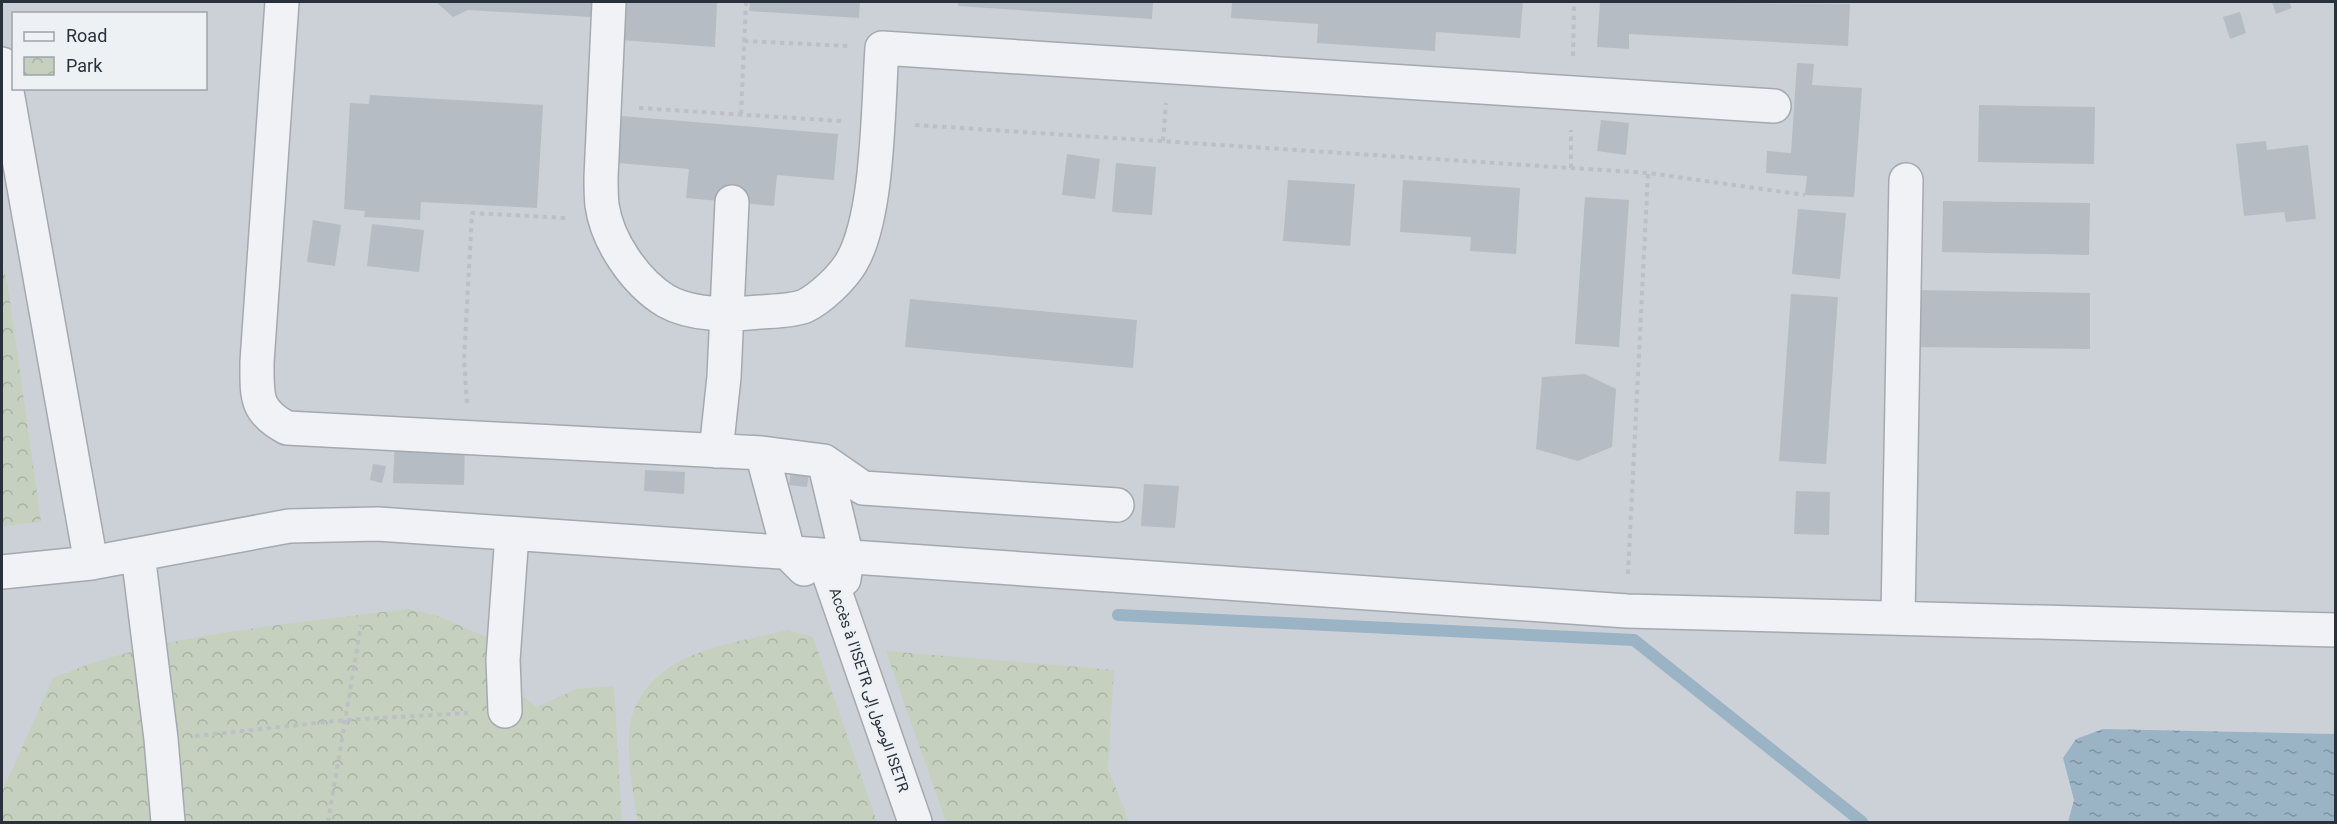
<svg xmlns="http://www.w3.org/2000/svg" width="2337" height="824" viewBox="0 0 2337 824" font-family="Roboto,Vazirmatn,sans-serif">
	<defs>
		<pattern id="park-crowns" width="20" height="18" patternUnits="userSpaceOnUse" patternTransform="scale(1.5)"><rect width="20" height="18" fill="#c5d0bf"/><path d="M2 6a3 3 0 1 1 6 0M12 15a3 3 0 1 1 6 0" fill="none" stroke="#a9b3a5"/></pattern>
		<pattern id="water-ripples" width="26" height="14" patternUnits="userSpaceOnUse" patternTransform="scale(1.5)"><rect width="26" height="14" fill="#9ab3c5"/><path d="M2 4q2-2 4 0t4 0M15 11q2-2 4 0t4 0" fill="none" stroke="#7e92a1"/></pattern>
	</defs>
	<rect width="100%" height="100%" fill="#dee2e7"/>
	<path fill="#ccd1d8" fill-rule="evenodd" d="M2 2H2335V822H2ZM14 14H206V88H14Z"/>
	<path fill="url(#park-crowns)" d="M2 264 8 286 41 522 2 526Z
		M407 609 438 616 486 637 506 684 537 707 576 689 614 686 622 822H2V792L53 678C163 632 289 625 407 609Z
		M788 630 813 637 877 822H638C633 793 623 741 633 713 656 650 732 644 788 630Z
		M886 651 1114 670 1108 768 1129 822H946Z"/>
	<path fill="url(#water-ripples)" d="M2103 729 2335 734V822H2068L2074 800 2063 758 2076 739Z"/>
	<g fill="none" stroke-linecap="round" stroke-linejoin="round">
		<path stroke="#9ab3c5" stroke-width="12" d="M1118 615 1634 640 1862 822"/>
	</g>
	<path fill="#b5bcc3" d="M436 2H717L715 47 607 39 608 18 468 10 453 17Z
		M750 2H860L859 18 749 11Z
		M958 2H1153L1152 19 958 6Z
		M1232 2H1523L1520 38 1436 32 1435 51 1317 43 1318 24 1231 18Z
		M1600 2 1850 4 1848 46 1629 34V49L1597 47Z
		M2272 2H2289L2292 8 2276 14Z
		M2240 12 2246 33 2230 39 2223 17Z
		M1797 63 1814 64 1812 85 1862 88 1854 197 1805 195 1807 176 1766 173 1767 151 1791 153Z
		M370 95 543 105 537 208 421 202 420 220 364 217 365 211 344 209 350 103 369 104Z
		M1979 105 2095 107 2094 164 1978 162Z
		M621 116 838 134 834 180 777 175 774 206 686 198 689 169 617 163Z
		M1601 120 1629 123 1626 155 1597 151Z
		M2266 141 2267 150 2308 145 2316 219 2286 222 2284 212 2244 216 2236 144Z
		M1067 154 1100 159 1095 199 1062 195Z
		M1116 163 1156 167 1152 215 1112 212Z
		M1288 180 1355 184 1350 246 1283 241Z
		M1403 180 1520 188 1516 254 1470 251 1471 237 1400 232Z
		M1585 197 1629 200 1619 347 1575 344Z
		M1943 201 2090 203 2089 255 1942 252Z
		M1798 209 1846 213 1840 279 1792 274Z
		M313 220 341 225 335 266 307 262Z
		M372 224 424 230 419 272 367 266Z
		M1913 290 2090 293V349L1912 347Z
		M1791 294 1838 297 1826 464 1779 461Z
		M910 299 1137 320 1133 368 905 347Z
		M1585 374 1616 389 1612 447 1578 461 1536 449 1542 377Z
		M395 439 465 441 464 485 393 483Z
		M793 458 811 460 807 487 789 485Z
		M373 464 386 466 382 483 370 480Z
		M645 470 685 472 684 494 644 491Z
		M1144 484 1179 486 1175 528 1141 526Z
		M1796 491 1830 492 1829 535 1794 534Z"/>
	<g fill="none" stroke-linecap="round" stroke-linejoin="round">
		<g stroke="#a4a9b0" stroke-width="36">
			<path id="minor" d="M282 2 257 362C257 397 255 411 287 428L762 453 824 461 863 488 1117 505
				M609 2 601 178C601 186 601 196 602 205 607 241 635 282 666 301 693 316 730 315 760 312 774 311 792 311 805 306 821 298 842 278 851 263 879 217 878 104 882 48L1774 106
				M2 64 91 563
				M716 451 724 377 732 202
				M762 453 789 554 804 569
				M824 461 847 558 844 579
				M138 554 161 739 168 822
				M823 557 915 822
				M2 572 91 563 289 526 378 524 1627 611 2336 630
				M1898 617 1906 180
				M505 711 503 660 512 534"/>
		</g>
		<path stroke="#bcc0c5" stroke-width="4" stroke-dasharray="4.5 4.5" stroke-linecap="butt" d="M744 41 848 46
			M1573 56 1574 2
			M639 108 841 121
			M741 114 746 2
			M915 125 1648 173 1805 195
			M1163 141 1166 103
			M1571 168V130
			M467 403 464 360 472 213 567 218
			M1628 574 1648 173
			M195 736 345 720 468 713
			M328 822 361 625"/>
		<use href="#minor" stroke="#f0f2f5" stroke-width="33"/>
	</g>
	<g text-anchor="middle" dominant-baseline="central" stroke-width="5" stroke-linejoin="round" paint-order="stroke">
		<g font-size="15" fill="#28313c" stroke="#edf1f4">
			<text transform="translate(869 690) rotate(71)">Accès à l'ISETR الوصول إلى ISETR</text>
		</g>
	</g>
	<rect width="2337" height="824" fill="none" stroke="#28313c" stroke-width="6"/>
	<rect x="12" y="12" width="195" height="78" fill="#edf1f4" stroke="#9ea4aa" stroke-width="1.5"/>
	<rect x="24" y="32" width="30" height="9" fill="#f0f2f5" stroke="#9ea4aa" stroke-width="1.5"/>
	<text x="66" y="42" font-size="18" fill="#28313c">Road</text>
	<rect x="24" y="57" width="30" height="18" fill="url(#park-crowns)" stroke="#9ea4aa" stroke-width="1.5"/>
	<text x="66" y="72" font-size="18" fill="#28313c">Park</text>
</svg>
